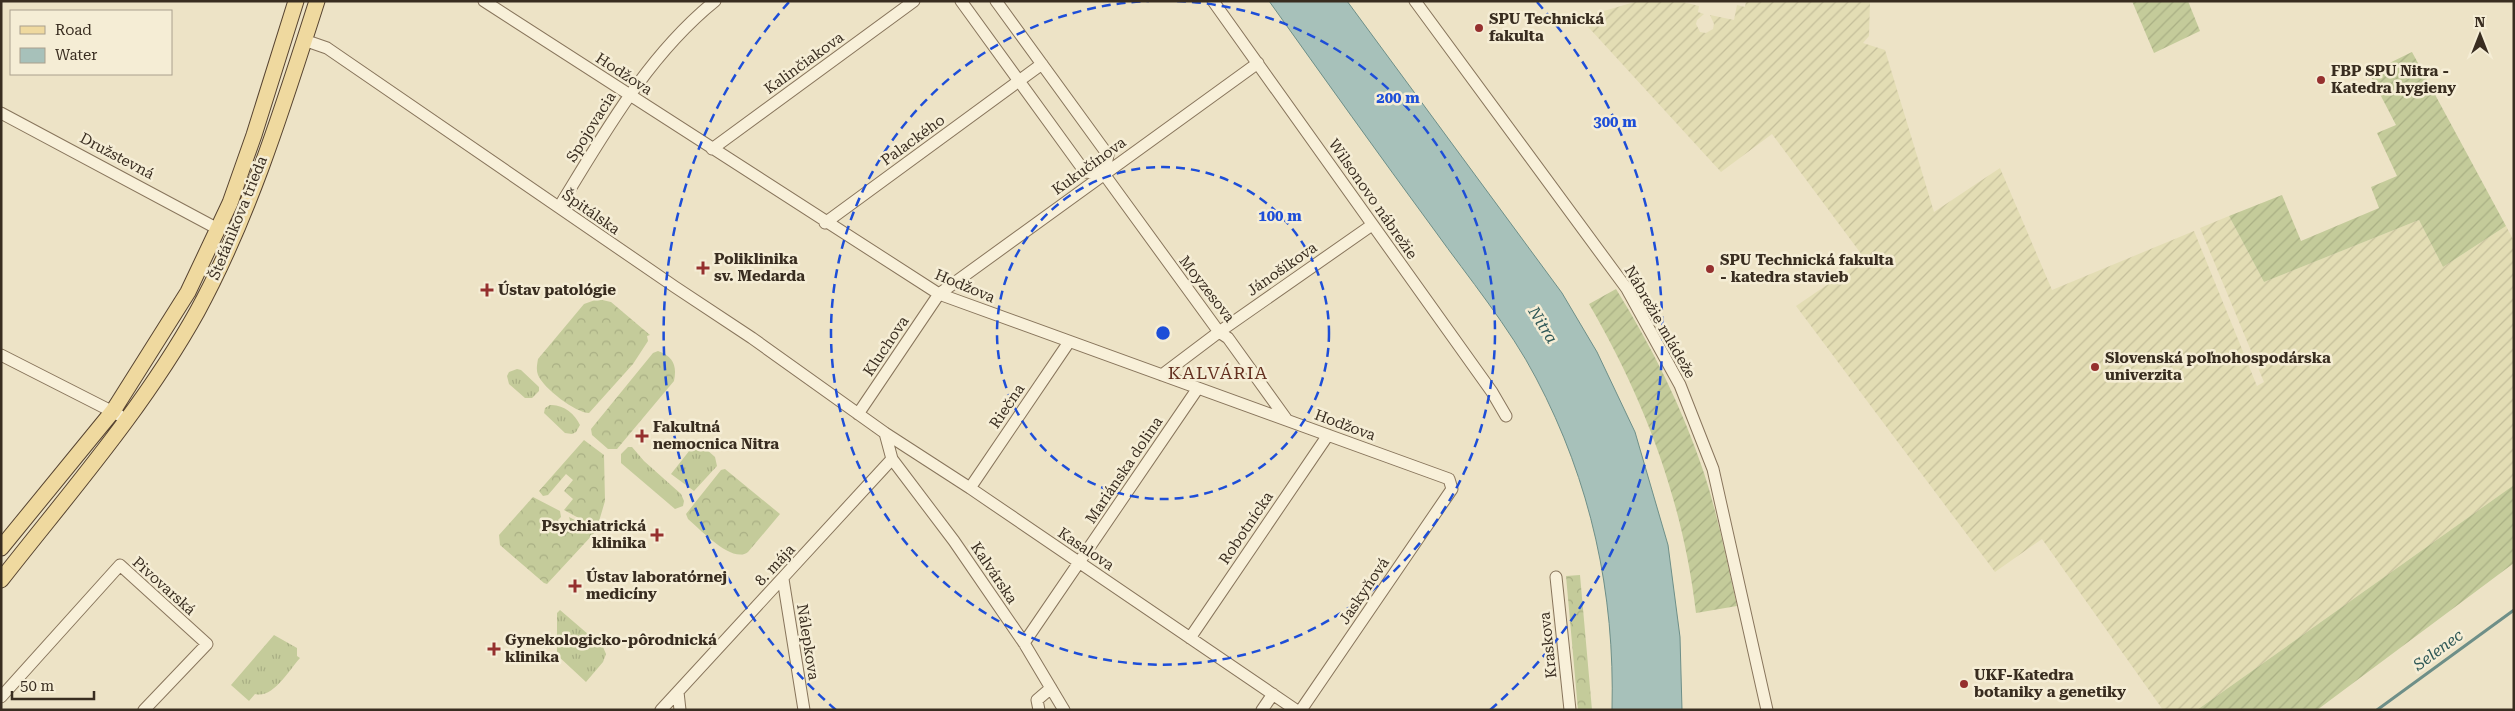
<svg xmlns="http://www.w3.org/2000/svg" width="2515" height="711" viewBox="0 0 2515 711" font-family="'Roboto Serif',serif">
	<defs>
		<pattern id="farmland-furrows" width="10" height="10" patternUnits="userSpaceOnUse" patternTransform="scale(1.25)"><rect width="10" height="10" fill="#e3ddb4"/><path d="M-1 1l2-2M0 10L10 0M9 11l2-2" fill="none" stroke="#c4be9a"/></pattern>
		<pattern id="grass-tufts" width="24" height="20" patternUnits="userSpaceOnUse" patternTransform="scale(1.25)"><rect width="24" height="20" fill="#c4cb9a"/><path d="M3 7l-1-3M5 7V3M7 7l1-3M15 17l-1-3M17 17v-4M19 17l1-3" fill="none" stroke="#a9af84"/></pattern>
		<pattern id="forest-crowns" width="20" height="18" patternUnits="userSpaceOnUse" patternTransform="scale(1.25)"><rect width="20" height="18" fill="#c4cb9a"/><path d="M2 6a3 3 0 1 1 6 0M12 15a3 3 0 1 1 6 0" fill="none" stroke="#a9af84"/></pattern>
		<pattern id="garden-furrows" width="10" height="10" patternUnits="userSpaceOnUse" patternTransform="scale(1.25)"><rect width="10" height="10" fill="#c4cb9a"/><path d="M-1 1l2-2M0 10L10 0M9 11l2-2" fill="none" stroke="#a9af84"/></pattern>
	</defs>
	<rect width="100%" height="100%" fill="#ede3c6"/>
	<path fill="url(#farmland-furrows)" d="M1638 1H1679L1699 6 1698 12 1704 14 1697 20 1696 24 1700 32 1706 33 1713 29 1714 24 1710 15 1734 20 1737 5 1745 7 1746 1H1870L1869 36 1863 43 1885 50 1934 212 2000 168 2052 290 2194 231 2257 386 2264 382 2200 228 2229 216 2264 282 2419 220 2443 267 2506 226 2514 241V485L2197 710H2163L2042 539 1995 572 1796 306 1865 259 1772 134 1721 172 1580 18Z"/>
	<path fill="url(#grass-tufts)" d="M517 369 521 370 539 387V391L532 398H525L509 384 507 376 509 372Z
		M550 405C563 404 575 414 580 425L576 432 572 434 565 433 544 413 545 408Z
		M697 441 715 457 717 466 694 491 671 474Z
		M628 447H632L644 461 681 494 684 501 683 506 675 509 621 463V454Z
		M560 610 603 647 606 654 603 662 586 682 557 655V613Z
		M274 635 297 648V656L300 658C289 670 273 699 255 694L249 701 231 685Z"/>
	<path fill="url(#forest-crowns)" d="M598 299 611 302 650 335 647 336 648 341 633 364 589 413C576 413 543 388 538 375 536 370 537 365 538 359L584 304Z
		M658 351C674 357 677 366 674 381L617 449H608L592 435 591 429 653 353Z
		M584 440 604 455 605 501 597 528 564 510 573 499 564 491 573 480 566 474 548 495 543 496 539 491Z
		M725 469 780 514 748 552C732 564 701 530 688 519L686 514 721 470Z
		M533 497 560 511 561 517 558 520 561 524H571L569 517 596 531 547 584 544 583 500 545 499 535Z
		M1580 575 1592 710H1578L1566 576Z"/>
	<path fill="url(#garden-furrows)" d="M2132 1H2188L2200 31 2154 53Z
		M2412 52 2506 226 2443 267 2419 220 2264 282 2229 216 2282 195 2301 241 2379 208 2371 187 2397 176 2377 133 2396 125 2369 73Z
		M1616 289C1652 347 1682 407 1704 473 1718 516 1727 562 1737 606L1696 613C1683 502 1645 400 1589 304Z
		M2514 485V563L2317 710H2197Z"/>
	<path fill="#a7c1ba" stroke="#6e8f88" d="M1269 1H1347L1562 293 1597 352 1635 432 1668 545 1680 637 1682 710H1612C1615 593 1591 482 1536 378 1510 328 1468 277 1435 231 1379 155 1324 78 1269 1Z"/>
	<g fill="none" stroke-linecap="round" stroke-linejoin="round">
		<path stroke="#6e8f88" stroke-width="3" d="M2377 710 2514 610"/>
		<g stroke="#88755c" stroke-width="13">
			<path id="minor" d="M484 1 939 294 1449 479 1452 489 1301 710
				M961 1 1085 172 1104 174 1108 155 996 1
				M1213 1 1492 392 1506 416
				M1415 1 1627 289 1680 385 1713 469 1767 710
				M304 40 327 48 675 287 752 338 885 433 970 488 1296 710
				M1 113 218 229
				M712 149 914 1
				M1104 174 1219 332 1228 338 1287 420
				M559 207C604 134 647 56 715 1
				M825 223 1042 64
				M1 355 119 415
				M1162 375 1219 332 1372 225
				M858 414 939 294 1258 63
				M885 433 892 459 954 541 1024 643 1064 710
				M970 488 1069 342
				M1556 577 1570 710
				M783 579 804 710
				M1190 638 1328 435
				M1024 643 1198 388
				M678 692 680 710
				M1 697 120 565 207 644 144 710
				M661 710 892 459
				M1039 710 1037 700 1051 688
				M1262 710 1273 694"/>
		</g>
		<g stroke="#564330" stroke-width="17">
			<path id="major" d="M1 548 113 411 188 292 230 203 254 135 296 1
				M1 580C69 493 143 409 197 312 249 217 284 104 317 1"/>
		</g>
		<use href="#minor" stroke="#f8f0d9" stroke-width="11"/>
		<use href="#major" stroke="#efd99f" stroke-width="15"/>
	</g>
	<g fill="none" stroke="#1d4ed8" stroke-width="2.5" stroke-dasharray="9 6">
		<circle cx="1163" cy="333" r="166"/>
		<path d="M1177 1A332 332 0 1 1 1149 1"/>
		<path d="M836 710A499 499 0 0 1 789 2M1537 2A499 499 0 0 1 1490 710"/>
	</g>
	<g fill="#95302e" stroke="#f5edd5" stroke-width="2">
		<circle cx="1479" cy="28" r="5"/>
		<circle cx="2321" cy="80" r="5"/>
		<path d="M700.5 260.5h5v5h5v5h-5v5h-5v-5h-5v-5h5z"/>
		<circle cx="1710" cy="269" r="5"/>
		<path d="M484.5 282.5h5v5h5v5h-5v5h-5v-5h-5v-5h5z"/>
		<circle cx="2095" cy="367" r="5"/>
		<path d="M639.5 428.5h5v5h5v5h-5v5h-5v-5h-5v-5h5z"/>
		<path d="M654.5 527.5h5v5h5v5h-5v5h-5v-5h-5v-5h5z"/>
		<path d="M572.5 578.5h5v5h5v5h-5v5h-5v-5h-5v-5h5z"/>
		<path d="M491.5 641.5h5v5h5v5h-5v5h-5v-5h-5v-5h5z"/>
		<circle cx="1964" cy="684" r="5"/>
	</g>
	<g text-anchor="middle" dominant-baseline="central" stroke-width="5" stroke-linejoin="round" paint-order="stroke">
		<g font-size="15" font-weight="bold" fill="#392d20" stroke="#f5edd5" text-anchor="start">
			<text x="1489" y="19">SPU Technická<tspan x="1489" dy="17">fakulta</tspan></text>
			<text x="2331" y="71">FBP SPU Nitra -<tspan x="2331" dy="17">Katedra hygieny</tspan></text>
			<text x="714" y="259">Poliklinika<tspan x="714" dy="17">sv. Medarda</tspan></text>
			<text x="1720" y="260">SPU Technická fakulta<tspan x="1720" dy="17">- katedra stavieb</tspan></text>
			<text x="498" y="290">Ústav patológie</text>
			<text x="2105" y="358">Slovenská poľnohospodárska<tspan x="2105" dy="17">univerzita</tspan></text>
			<text x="653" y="427">Fakultná<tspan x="653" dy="17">nemocnica Nitra</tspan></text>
			<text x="646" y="526" text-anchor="end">Psychiatrická<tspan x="646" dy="17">klinika</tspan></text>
			<text x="586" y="577">Ústav laboratórnej<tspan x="586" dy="17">medicíny</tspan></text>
			<text x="505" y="640">Gynekologicko-pôrodnická<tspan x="505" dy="17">klinika</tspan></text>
			<text x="1974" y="675">UKF-Katedra<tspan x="1974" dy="17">botaniky a genetiky</tspan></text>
		</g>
		<g font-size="15" fill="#392d20" stroke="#f5edd5">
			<text transform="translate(804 63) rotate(-36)">Kalinčiakova</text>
			<text transform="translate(624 74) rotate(33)">Hodžova</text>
			<text transform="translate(591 127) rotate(-58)">Spojovacia</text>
			<text transform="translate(913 140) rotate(-36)">Palackého</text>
			<text transform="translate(117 156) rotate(28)">Družstevná</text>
			<text transform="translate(1089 166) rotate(-36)">Kukučínova</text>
			<text transform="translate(1373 199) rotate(55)">Wilsonovo nábrežie</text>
			<text transform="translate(591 212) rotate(35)">Špitálska</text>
			<text transform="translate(238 218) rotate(-68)">Štefánikova trieda</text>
			<text transform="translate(1282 269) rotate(-35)">Jánošíkova</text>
			<text transform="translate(965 286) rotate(23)">Hodžova</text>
			<text transform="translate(1207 289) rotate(52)">Moyzesova</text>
			<text transform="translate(1660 322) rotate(60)">Nábrežie mládeže</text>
			<text transform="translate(886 346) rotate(-56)">Kluchova</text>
			<text transform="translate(1007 406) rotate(-56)">Riečna</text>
			<text transform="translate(1345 425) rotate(20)">Hodžova</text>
			<text transform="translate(1124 470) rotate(-56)">Mariánska dolina</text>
			<text transform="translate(1246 528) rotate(-56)">Robotnícka</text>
			<text transform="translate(1086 549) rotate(34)">Kasalova</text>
			<text transform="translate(775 565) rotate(-47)">8. mája</text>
			<text transform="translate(994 573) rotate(56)">Kalvárska</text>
			<text transform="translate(164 586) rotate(42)">Pivovarská</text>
			<text transform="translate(1364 591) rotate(-56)">Jaskyňová</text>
			<text transform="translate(808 642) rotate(81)">Nálepkova</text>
			<text transform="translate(1548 645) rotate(-96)">Kraskova</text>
		</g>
		<g font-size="16" font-style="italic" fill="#2f5857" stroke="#f5edd5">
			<text transform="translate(1543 325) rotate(58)">Nitra</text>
			<text transform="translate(2438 650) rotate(-36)">Selenec</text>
		</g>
		<g font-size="18" letter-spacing="1" fill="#643020" stroke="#f5edd5">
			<text x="1218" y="372">KALVÁRIA</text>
		</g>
	</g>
	<circle cx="1163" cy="333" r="8" fill="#1d4ed8" stroke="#f5edd5" stroke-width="2.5"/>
	<g font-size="15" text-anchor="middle" font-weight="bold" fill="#1d4ed8" stroke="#f5edd5" stroke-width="5" stroke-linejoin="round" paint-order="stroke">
		<text x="1398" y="103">200 m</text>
		<text x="1615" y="127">300 m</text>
		<text x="1280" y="221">100 m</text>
	</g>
	<rect width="2515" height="711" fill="none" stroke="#392d20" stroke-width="5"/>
	<rect x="10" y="10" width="162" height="65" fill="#f5edd5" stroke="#aaa08d"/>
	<rect x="20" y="26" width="25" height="8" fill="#efd99f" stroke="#aaa08d"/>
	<text x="55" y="35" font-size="15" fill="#392d20">Road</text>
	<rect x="20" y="48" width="25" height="15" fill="#a7c1ba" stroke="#aaa08d"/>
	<text x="55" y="60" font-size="15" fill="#392d20">Water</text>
	<g transform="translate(2480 35)" stroke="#f5edd5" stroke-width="4" paint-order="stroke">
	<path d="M0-4L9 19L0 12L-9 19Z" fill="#392d20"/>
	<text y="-8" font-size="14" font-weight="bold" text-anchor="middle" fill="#392d20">N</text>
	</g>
	<path d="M12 691v8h82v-8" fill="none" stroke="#392d20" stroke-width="2.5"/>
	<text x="20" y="691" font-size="15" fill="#392d20" stroke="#f5edd5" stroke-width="4" paint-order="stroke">50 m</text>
</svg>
